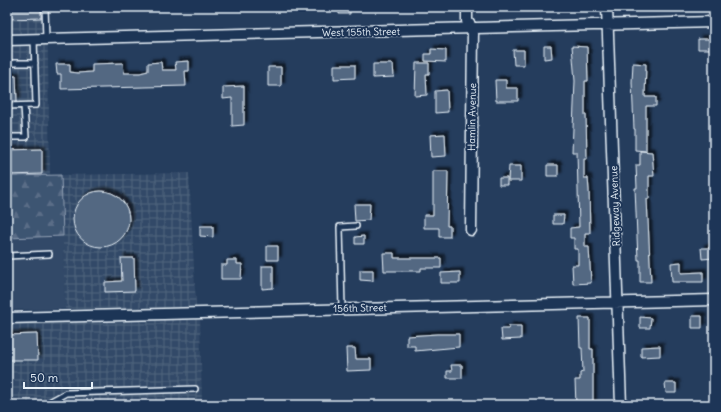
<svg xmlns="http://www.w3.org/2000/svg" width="721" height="412" viewBox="0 0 721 412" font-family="Delius,sans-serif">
	<defs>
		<pattern id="industrial-grid" width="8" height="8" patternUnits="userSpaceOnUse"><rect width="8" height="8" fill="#334a68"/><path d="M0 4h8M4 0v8" fill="none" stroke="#51657e"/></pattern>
		<pattern id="forest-firs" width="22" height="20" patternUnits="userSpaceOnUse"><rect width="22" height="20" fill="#3e5472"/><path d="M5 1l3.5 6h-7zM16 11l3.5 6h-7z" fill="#5a6d87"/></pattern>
		<filter id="shadow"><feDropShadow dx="3.5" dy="-3.5" stdDeviation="1" flood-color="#0009"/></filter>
	</defs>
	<rect width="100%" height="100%" fill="#253d5d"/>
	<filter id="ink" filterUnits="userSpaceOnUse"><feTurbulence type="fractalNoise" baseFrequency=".025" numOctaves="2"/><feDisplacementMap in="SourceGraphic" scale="8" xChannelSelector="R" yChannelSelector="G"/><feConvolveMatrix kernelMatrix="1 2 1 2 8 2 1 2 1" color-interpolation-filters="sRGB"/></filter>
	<g filter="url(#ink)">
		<path fill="#334a68" d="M63 236 65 309 7 310V238Z"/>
		<path fill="url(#industrial-grid)" d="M7 7H47L50 175 7 176Z
			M189 173 196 307 65 309 61 175Z
			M200 318 202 405H7V322Z"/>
		<path fill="url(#forest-firs)" stroke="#93a2b5" d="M61 175 63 236 7 238V176Z"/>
		<path fill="#536782" stroke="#e8f1f8" filter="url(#shadow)" d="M7 7H41V18L7 19Z
			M339 7H350V14H339Z
			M698 39H714V49H698Z
			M544 46H551L552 58 544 59Z
			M572 46 587 47 588 81H585V115H586L587 159H584V178H588L589 190 590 233H585V247H589L591 283 573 284 572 265H578V249H574V238H570V228L579 227 577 152H572L575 81Z
			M431 49 446 50V62L425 61V54H431Z
			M513 50H524V65H514Z
			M189 61V71H185L186 86 61 89V74H57L56 64H70V72L78 73 92 72V64L123 63 124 73H140L148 71V63L161 62 162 70H176L175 62Z
			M416 63H429V74H426L427 95 415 96Z
			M633 63 646 64 645 97H656V106H646V151L635 150V129H634L632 82Z
			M373 64H393L394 77 373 78Z
			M334 65H355V78L334 79Z
			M268 67H281V86H268Z
			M7 76H16L17 101H7Z
			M495 80H506V88H518V101H496Z
			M244 86V125L232 126V98L223 99V87Z
			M447 90 448 112 435 113V91Z
			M445 134 446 156 431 157 430 135Z
			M42 149V174L7 175V150Z
			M640 151 652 152 654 176H649V199H647L651 282H640V260H638L635 188H637L636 165H640Z
			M547 165H558V176H547Z
			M509 166H521V181H508Z
			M433 171H448L447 226H450V237H439V228H424V215H433Z
			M499 178H507V185H499Z
			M73 219a28 28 0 1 1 56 0a28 28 0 1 1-56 0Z
			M354 204H370L369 220 355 221Z
			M553 215H564L563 224H553Z
			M200 226H213V237L200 236Z
			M364 236V244H355V237Z
			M267 246H278V260H267Z
			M701 248H713L714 258 702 259Z
			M383 253H394V258H441V268H421V271H384Z
			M121 258H134L135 291 105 292V282L122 281Z
			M227 260H237V264H242L241 279H221V265H227Z
			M681 262V273L703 272V282H672L671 263Z
			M262 266H273V288L262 289Z
			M360 270H373V281L360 280Z
			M460 272V283H441V273Z
			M692 316H702V328H692Z
			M640 317 651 318 650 328H640Z
			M579 318H590V349H593V405H576L575 380H580V373L583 372 582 348H580Z
			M509 326H521V339L502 340 501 329H509Z
			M37 334 38 360H7V335Z
			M437 334H459V347L415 351V346H407V336Z
			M660 346V356L641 357V347Z
			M346 348H355L356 359H371V370L347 371Z
			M451 365H462V378H447V371H452Z
			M665 383H676V393H666Z"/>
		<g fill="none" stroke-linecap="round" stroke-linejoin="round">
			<g stroke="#e8f1f8" stroke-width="8">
				<path id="lane" d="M45 7 46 39
					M7 63H35
					M7 106 36 105 34 39
					M7 137H26L24 106
					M7 256 49 254
					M342 308 340 227 356 226
					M44 405 66 393 195 389"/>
			</g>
			<g stroke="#e8f1f8" stroke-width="13">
				<path id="street" d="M467 7V21L473 29 471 230
					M607 7 621 405
					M7 40 714 22
					M7 318 714 300"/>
			</g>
			<use href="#lane" stroke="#1d3557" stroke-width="5"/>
			<use href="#street" stroke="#1d3557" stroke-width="10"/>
		</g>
	</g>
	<g text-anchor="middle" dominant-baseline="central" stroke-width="4" stroke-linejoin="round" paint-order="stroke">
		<g font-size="10" fill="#e8f1f8" stroke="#1d3557">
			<text transform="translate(361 32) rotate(-1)">West 155th Street</text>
			<text transform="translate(472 117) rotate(-89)">Hamlin Avenue</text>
			<text transform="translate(615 206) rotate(-92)">Ridgeway Avenue</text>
			<text transform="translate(360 308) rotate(-1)">156th Street</text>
		</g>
	</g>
	<rect width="721" height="412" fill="none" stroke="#1d3557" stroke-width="24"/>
	<rect x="12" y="12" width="697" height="388" fill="none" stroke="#e8f1f8" stroke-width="1.5" filter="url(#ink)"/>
	<path d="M24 382v6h68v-6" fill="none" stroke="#e8f1f8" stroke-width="2"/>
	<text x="30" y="382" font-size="12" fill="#e8f1f8" stroke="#1d3557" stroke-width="3" paint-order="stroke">50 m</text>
</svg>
